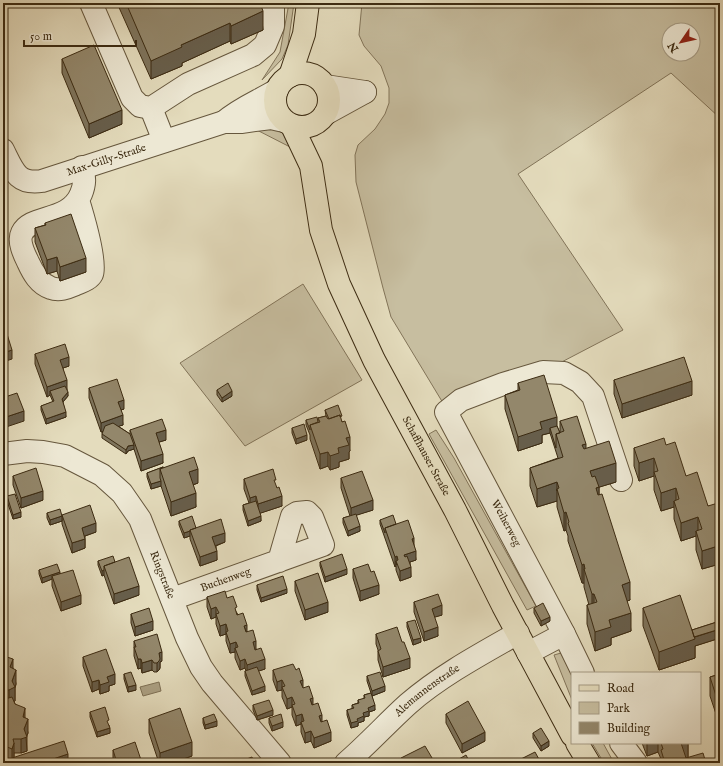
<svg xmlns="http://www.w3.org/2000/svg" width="723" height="766" viewBox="0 0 723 766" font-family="'IM FELL English',serif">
	<rect width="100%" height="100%" fill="#e4dcbd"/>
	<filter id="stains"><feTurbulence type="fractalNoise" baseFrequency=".005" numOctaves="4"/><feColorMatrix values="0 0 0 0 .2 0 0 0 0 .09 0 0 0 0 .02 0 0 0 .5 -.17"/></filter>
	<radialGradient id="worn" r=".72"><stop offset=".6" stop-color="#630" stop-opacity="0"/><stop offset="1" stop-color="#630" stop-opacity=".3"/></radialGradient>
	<path fill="#c7bea0" stroke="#827459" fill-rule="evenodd" d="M289 3H294L288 45 282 59 262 80 280 52Z
		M362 3H720V118L671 73 518 174 623 330 554 366 443 403 391 317 383 288 356 182 355 155 358 145 375 129 385 114 389 103V88L381 66 364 46 359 35ZM669 30H693V54H669Z
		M251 127 281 130 285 134 292 148Z
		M303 284 362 380 245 446 180 363Z
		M436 430 454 458 536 606 527 610 429 434Z
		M561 653 572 675V700L554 655Z
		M592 743H603L614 763H604Z"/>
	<path fill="#aba083" stroke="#7f7156" d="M159 682 161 691 143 696 140 687Z"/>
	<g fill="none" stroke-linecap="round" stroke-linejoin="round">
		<g stroke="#66573d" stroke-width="24">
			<g id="minor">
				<path d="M91 3 132 98 140 106 151 108 188 84 253 55 265 45 273 26V3"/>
				<path d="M325 86 365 92"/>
				<path d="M151 108 164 141"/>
				<path d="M325 114 365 92"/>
				<path d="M224 122C240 108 259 101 277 90"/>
				<path id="s1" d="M3 150C13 170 17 185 42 181L224 122H241L271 118 284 121"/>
				<path d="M78 200C82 213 97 263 92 274 89 280 80 282 74 285 67 288 59 291 51 288 39 284 33 273 28 262 24 254 18 241 22 233 31 214 69 223 81 194 85 184 85 178 82 167"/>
				<path id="s2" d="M3 454 27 451 43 452 65 456 102 475 122 493 140 519 187 638 201 667 212 683 280 763"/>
				<path id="s3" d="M172 599 323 545 312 517 307 512 297 513 292 516 279 561"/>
				<path d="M564 634 583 673"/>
				<path d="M528 653 564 634 446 412 461 400 503 384 543 372 564 373 580 382 593 396 621 480"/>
				<path d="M621 743 636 763"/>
				<path id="s4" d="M346 763C368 744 387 723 408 704 440 676 481 654 518 633"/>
			</g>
		</g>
		<g stroke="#3c2b12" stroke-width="24">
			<g id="major">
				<circle cx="302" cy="100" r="27"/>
				<path d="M290 76 304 34 308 3"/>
				<path id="s5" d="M292 126 311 166 321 230 339 284 374 360 455 510 503 606 572 735"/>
				<path d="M577 743 589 763"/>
			</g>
		</g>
		<use href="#minor" stroke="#ede8d4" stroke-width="22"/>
		<use href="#major" stroke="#e4dcbd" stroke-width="22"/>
	</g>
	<path fill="#7e745c" stroke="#3c2b12" d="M117 3H260L263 30 231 44 230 41 182 63V66L151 79Z
		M62 59 122 124 89 138 62 73Z
		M45 223 86 272 60 281 57 271 47 274 35 242V228L45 225Z
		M35 354 69 366 63 368 68 396 63 402 66 417 46 424 41 410V406L53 402 50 395 47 397 35 364Z
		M614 380 692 395 622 418 614 394Z
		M518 383 557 426 560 433V421L616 482 599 487V494L630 600 627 601 631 631 611 638V645L595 651 587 624V605H589L584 587V583H582L568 541V536L566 530 564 531 557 507V501L537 507 530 486V468L558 458 550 433 542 435V443L518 451 505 409V395L518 390Z
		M89 388 124 409 121 410 123 425 118 426 130 434V430L166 440 159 442 163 463 141 471 134 449 128 451 126 454 102 438V434L103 432H101L89 398Z
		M217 390 232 396 222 402 217 395Z
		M325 410 342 421 350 451 349 452V459L339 462V467L330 470 328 466 320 469 310 439V435L306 425V420L318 421V418L326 416Z
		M292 428 307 440 296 444 292 433Z
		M666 445 686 476 708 506 720 510V591L716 579V565L702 569 696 550V536L681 541 674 519V507L661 511 654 490V476L639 481 634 466V448Z
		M163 467 198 483 193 485 196 507 171 516 161 486 151 489 147 477V473Z
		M13 476 43 500 21 508 13 485Z
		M341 478 373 510 356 515 360 531 348 536 343 523V518L350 516 341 488Z
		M244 479 276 486 282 506 260 513 261 521 248 526 243 510V505L249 503 244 489Z
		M7 496 21 517 13 519 7 501Z
		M47 513 62 521 50 525 47 518Z
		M62 515 96 532 85 536V548L72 553 62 524Z
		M380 520 396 524 414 546 416 560 410 562 411 577 400 581 396 570V566L395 567 380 524Z
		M179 521 196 528 225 542 216 546 217 560 200 566 190 539V536L184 538 179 525Z
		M98 561 115 562 139 595 114 604 104 575 102 576 98 565Z
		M320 562 347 574 325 582 320 566Z
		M353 569 371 572 379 594 360 601 353 578Z
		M39 570 60 574 81 604 61 611 52 586V579L42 583 39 574Z
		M295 581 328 612 305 620 295 591Z
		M257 585 287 593 261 602 257 590Z
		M207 597 227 598 237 613 256 649 265 669 258 671 265 691 252 695 245 676V671H246L245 668 240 670 235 658V652L230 653 226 641V634L220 636 216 624V617L211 619 207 607Z
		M414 602 442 615 434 617 438 636 424 641 414 612Z
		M534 608 550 621 541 626 534 613Z
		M643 608 692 630 720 621V638L695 646V658L659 670 643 626Z
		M131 614 153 630 135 636 131 623Z
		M407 622 421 642 413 645 407 627Z
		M376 634 410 668 383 677 378 660V650L376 644Z
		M134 641 162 661 160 662V668L159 670 157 672H154L152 670 142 673 141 668 138 669 134 656Z
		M3 652 4 656 13 668 16 684 15 688V701H14L15 704 25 718 28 733 27 736V751L21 753H14V758L68 763H12L5 760 3 755Z
		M83 657 115 684 109 686V691L100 694 99 689 92 692 83 666Z
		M273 670 303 688 322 722 331 741 314 748 311 741 305 743 301 732V724L296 726 292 715V707L287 709 282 697V690L277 691 273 680Z
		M124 674 136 690 128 692 124 679Z
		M720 674 719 723 710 696V677Z
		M367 676 385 691 372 696 375 710 369 712V716L364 717V721L358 723V726L351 728 347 715V710L352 709V705L358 703V700L364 699V695L371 693 367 681Z
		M253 705 273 715 257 720 253 710Z
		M90 712 109 725 110 733 97 737 90 717Z
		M446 714 485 741 462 753 446 723Z
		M203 718 217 726 205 729 203 723Z
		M269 718 283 727 272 731 269 723Z
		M149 719 192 756 172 763H159L149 733Z
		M533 733 549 746 541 751 533 738Z
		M642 743H688V758L706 763H661V759L658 752 647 756Z
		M113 750 142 763H114L113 759Z"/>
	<path fill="#675e4b" stroke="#3c2b12" d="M263 11V30L231 44V26Z
		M230 23V41L182 63V66L151 79V61L181 45Z
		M122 110V124L89 138V124Z
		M57 257V271L47 274V260Z
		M86 258V272L60 281V267Z
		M4 327V337H3V328Z
		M12 350V359L3 362V353Z
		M69 357V366L60 369V360Z
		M67 380V390L50 391V395L47 397V387Z
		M692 381V395L622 418V404Z
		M232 391V396L222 402V398Z
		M68 392V396L62 403V399Z
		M124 400V409L118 411V402Z
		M24 411V421L3 428V418Z
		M66 412V417L46 424V419Z
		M123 415V425L101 432V423Z
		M557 417V431L550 428V433L542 435V443L518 451V437L540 422Z
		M166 430V440L156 443V433Z
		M307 435V440L296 444V439Z
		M350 437V451L349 452V459L339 462V467L330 470V456L338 448 346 438Z
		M586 444V462L582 445Z
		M134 445V449L128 451 126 454V450L128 446Z
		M328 452V466L320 469V454Z
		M163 454V463L141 471V461Z
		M654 458V476L639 481V463Z
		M616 463V482L590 490V471Z
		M198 469V483L189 486V472Z
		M161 481V486L151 489V484Z
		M557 482V491V489V501L537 507V489Z
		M599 487V505L596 488Z
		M676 488V506L674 501V507L661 511V493Z
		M43 491V500L21 508V498Z
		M196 493V507L171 516V502Z
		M256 496V506L250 507V498Z
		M282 496V506L258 514V504Z
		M373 500V510L351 517V508Z
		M21 512V517L13 519V515Z
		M566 512V530L564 531V513Z
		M62 516V521L50 525V520Z
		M261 516V521L248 526V521Z
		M698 517V535L696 531V536L681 541V523Z
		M96 523V532L82 537V528Z
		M360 526V531L348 536V531Z
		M190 531V536L184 538V533Z
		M225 533V542L212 547V537Z
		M414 538V548L412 539Z
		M85 539V548L72 553V543Z
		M718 546V564L716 561V565L702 569V551Z
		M217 551V560L200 566V557Z
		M416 551V560L404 564V555Z
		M397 556V565L396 561V566L395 567V557Z
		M584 564V583H582V565Z
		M411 567V577L400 581V571Z
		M347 569V574L325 582V577Z
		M104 570V575L102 576V571Z
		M60 572V577L52 576V579L42 583V578Z
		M630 582V600L622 603V585Z
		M379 585V594L360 601V591Z
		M139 586V595L114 604V594Z
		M287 589V593L261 602V598Z
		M592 594H594V612L592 613Z
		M81 595V604L61 611V602Z
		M328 602V612L305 620V610Z
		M442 605V615L432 618V609Z
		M216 607V617L211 619V609Z
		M631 613V631L611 638V645L595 651V632L609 620Z
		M550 617V621L541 626V621Z
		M153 621V630L135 636V627Z
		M226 624V634L220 636V626Z
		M247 625V634L244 626Z
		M438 627V636L424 641V632Z
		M720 629V638L695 646V658L659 670V652L692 638Z
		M421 638V642L413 645V640Z
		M256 641V651L253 652V642Z
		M236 642V650L235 648V652L230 653V644Z
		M162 652V661L160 662V668L159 670 157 672V663L159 653Z
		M410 658V668L383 677V667Z
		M13 659V673L10 667Z
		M138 659H141V668L138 669Z
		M245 659V668L240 670V661Z
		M265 659V669L247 675V665Z
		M152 660V670L142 673V663Z
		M16 670V684L15 688V701L9 704V690Z
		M115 674V684L109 686V691L100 694V685L107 677Z
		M99 680V689L92 692V682Z
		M282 680V690L277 691V682Z
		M303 680V690L300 681Z
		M136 685V690L128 692V687Z
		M265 686V691L252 695V691Z
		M385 686V691L372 696V691Z
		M292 697V707L287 709V699Z
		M313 698V707L310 699Z
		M375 705V710L369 712V716L364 717V721L358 723V726L351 728V723L368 708Z
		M719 705H720V723H719Z
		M25 708V722L23 717Z
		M273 710V715L257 720V716Z
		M302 714V724L301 722V724L296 726V716Z
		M322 715V725L319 716Z
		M28 719V733L26 737 27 751 21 753V739L24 729Z
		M217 721V726L205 729V725Z
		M283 722V727L272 731V726Z
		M110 728V733L97 737V732Z
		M311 731V741L305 743V733Z
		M331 732V741L314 748V738Z
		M485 732V741L462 753V744Z
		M549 741V746L541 751V746Z
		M192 742V756L172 763H160V753Z
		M14 743V757L13 761 12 759V749Z
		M647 743H658V752L647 756Z
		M680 743H688V758L680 760Z
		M68 754V763H41Z"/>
	<path fill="#93876b" stroke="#3c2b12" d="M126 3H260L263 11 231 26 230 23 181 45 182 47 151 61Z
		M94 45 122 110 89 124 62 59Z
		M71 214 86 258 60 267 57 257 47 260 35 228 46 225 45 223Z
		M7 334 12 350 3 353V336Z
		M65 344 69 357 60 360 67 380 47 387 35 354Z
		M684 357 692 381 622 404 614 380Z
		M544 375 557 417 540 422 542 429 518 437 505 395 520 390 518 383Z
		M117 379 124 400 118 402 123 415 101 423 89 388Z
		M228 383 232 391 222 398 217 390Z
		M65 386 68 392 62 399 66 412 46 419 41 406 54 401 50 391Z
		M4 393 5 397 17 393 24 411 3 418V394Z
		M338 405 342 416 340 417V415L329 419 325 410Z
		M340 415 342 422 345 421 350 437 346 438 349 445 338 448 339 453 330 456 328 452 320 454 310 425 320 422 318 418 326 416 328 419Z
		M577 416 586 444 582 445 584 449 609 441 616 463 590 471 592 477 595 476 599 487 596 488 598 495 602 494 630 582 622 585 631 613 609 620 611 627 595 632 587 605 597 602 594 594H592L584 569H585L584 564 582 565 568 523 569 522 566 512 564 513 557 489 559 488 557 482 537 489 530 468 563 457 556 434 564 431 560 421Z
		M317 417 318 422 310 425V430L306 420Z
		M162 419 166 430 156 433 163 454 141 461 130 430Z
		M113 423 130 434 134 445 128 446 126 450 102 434 105 426Z
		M304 424 307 435 296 439 292 428Z
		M557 426 560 433 556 434V448L550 428Z
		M664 438 666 445 675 442 686 476 697 472 708 506 718 503 720 510V552L718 546 702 551 696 531 702 529 698 517 681 523 674 501 679 499 676 488 661 493 654 472 658 471 654 458 639 463 634 448Z
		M194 457 198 469 189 472 196 493 171 502 160 469Z
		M163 467 160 469V478L161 481 151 484 147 473Z
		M36 468 43 491 21 498 13 476Z
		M273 469 276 480H274L277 488 279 487 282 496 258 504 256 496 250 498 244 479Z
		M362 471 373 500 351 508 341 478Z
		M15 494 21 512 13 515 7 496Z
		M256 501 261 516 248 521 243 505Z
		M90 505 96 523 82 528 85 539 72 543 62 515Z
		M60 509 62 516 50 520 47 513Z
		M356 514 360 526 348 531 343 518Z
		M393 515 396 524 385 528V533L380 520Z
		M192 516 196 528 190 530V531L184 533 179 521Z
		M221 519 225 533 212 537 217 551 200 557 190 530Z
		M408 520 414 538 412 539 416 551 404 555 405 557 407 556 411 567 400 571 396 561 398 560 397 556 395 557 385 528Z
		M342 554 347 569 325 577 320 562Z
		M113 556 115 562 104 566V570L102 571 98 561Z
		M129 557 139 586 114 594 104 566Z
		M720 560V572L716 561Z
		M57 564 60 572 42 578 39 570Z
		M368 564 371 572 374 571 379 585 360 591 353 569Z
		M73 570 81 595 61 602 52 576Z
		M318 573 328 602 305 610 295 581Z
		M283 576 287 589 261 598 257 585Z
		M225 591 227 598 233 596 237 607 235 608 237 615 243 613 247 625 244 626 246 632 253 630 256 641 253 642 255 650 261 648 265 659 247 665 245 659 240 661 235 648 238 647 236 642 230 644 226 632 228 631 226 624 220 626 216 614 219 613 216 607 211 609 207 597Z
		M438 594 442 605 432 609 438 627 424 632 414 602Z
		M680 595 695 639 659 652 643 608Z
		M543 603 550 617 541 621 534 608Z
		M149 608 153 621 135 627 131 614Z
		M415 620 421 638 413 640 407 622Z
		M720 621V629L694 637 692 630Z
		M397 627 402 642H404L410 658 383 667 378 651 381 649 376 634Z
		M157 634 162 652 159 653 160 659 159 661 157 663H154L152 660 142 663 141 659H138L134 647H136L134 641Z
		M106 649 115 674 107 677 109 682 100 685 99 680 92 682 83 657Z
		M3 652 4 656 13 659 10 667 16 670 12 681 15 687 9 690H3Z
		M293 664 296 670 299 668 303 680 300 681 303 688 309 686 313 698 310 699 312 705 318 703 322 715 319 716 321 722 327 720 331 732 314 738 311 731 305 733 301 722 304 721 302 714 296 716 292 705 295 704 292 697 287 699 282 687 285 686 282 680 277 682 273 670Z
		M257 667 265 686 252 691 245 671Z
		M131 672 136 685 128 687 124 674Z
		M380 672 385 686 372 691 367 676Z
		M720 674V705H719L710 677Z
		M371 693 375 705 368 708 369 711 363 713 364 716 357 719 358 721 351 723 347 710 354 708 352 705 359 703 358 700 365 698 364 695Z
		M12 697 15 704 25 708 23 717 28 719 24 729 27 737 21 739H13L14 743 12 749 5 746 3 741V703L5 702V699Z
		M269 700 273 710 257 716 253 705Z
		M468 701 485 732 462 744 446 714Z
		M105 707 109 720 107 721 110 728 97 732 90 712Z
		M180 708 192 742 160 753 149 719Z
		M214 714 217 721 205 725 203 718Z
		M281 714 283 722 272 726 269 718Z
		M541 728 549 741 541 746 533 733Z
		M64 741 68 754 41 763H13L12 758Z
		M135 742 142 763H117L113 750Z
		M661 743H681L686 758 703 753 706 763H665L661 750 663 749Z
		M425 746 435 763H403L401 758Z
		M535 752 541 763H518L517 761Z
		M466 755 470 763H452Z
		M252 757 254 763H236Z"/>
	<g text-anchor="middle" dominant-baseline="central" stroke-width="3" stroke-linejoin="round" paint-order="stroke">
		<g font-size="11" fill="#3c2b12" stroke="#ede8d4">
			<text stroke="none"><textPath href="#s1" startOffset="123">Max-Gilly-Straße</textPath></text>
			<text stroke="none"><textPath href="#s5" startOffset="359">Schaffhauser Straße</textPath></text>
			<text transform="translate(506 523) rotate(62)">Weiherweg</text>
			<text stroke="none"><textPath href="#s2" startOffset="223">Ringstraße</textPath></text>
			<text stroke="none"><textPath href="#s3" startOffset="57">Buchenweg</textPath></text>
			<text stroke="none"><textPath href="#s4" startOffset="109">Alemannenstraße</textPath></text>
		</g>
	</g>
	<rect width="723" height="766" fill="none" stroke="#e4dcbd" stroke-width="16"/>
	<rect x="4" y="4" width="715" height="758" fill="none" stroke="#3c2b12" stroke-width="2"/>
	<rect x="8" y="8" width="707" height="750" fill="none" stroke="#3c2b12"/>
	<rect x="571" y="672" width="130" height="72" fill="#ede8d4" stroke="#a69c86"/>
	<rect x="579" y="685" width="20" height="6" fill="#e4dcbd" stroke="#a69c86"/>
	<text x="607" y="692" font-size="12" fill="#3c2b12">Road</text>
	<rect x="579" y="702" width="20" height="12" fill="#c7bea0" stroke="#a69c86"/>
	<text x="607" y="712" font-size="12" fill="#3c2b12">Park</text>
	<rect x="579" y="722" width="20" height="12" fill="#93876b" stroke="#a69c86"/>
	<text x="607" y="732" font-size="12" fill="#3c2b12">Building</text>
	<g transform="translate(681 42) rotate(236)"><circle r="19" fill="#ede8d4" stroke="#a69c86"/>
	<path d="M0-3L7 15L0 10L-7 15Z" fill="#8f2418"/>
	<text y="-6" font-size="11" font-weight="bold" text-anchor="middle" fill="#3c2b12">N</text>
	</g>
	<path d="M24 40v6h112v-6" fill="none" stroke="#3c2b12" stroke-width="2"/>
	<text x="30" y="40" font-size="12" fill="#3c2b12" stroke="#ede8d4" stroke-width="3" paint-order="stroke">50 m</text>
	<rect width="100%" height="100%" filter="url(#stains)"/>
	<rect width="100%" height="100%" fill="url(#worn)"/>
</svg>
